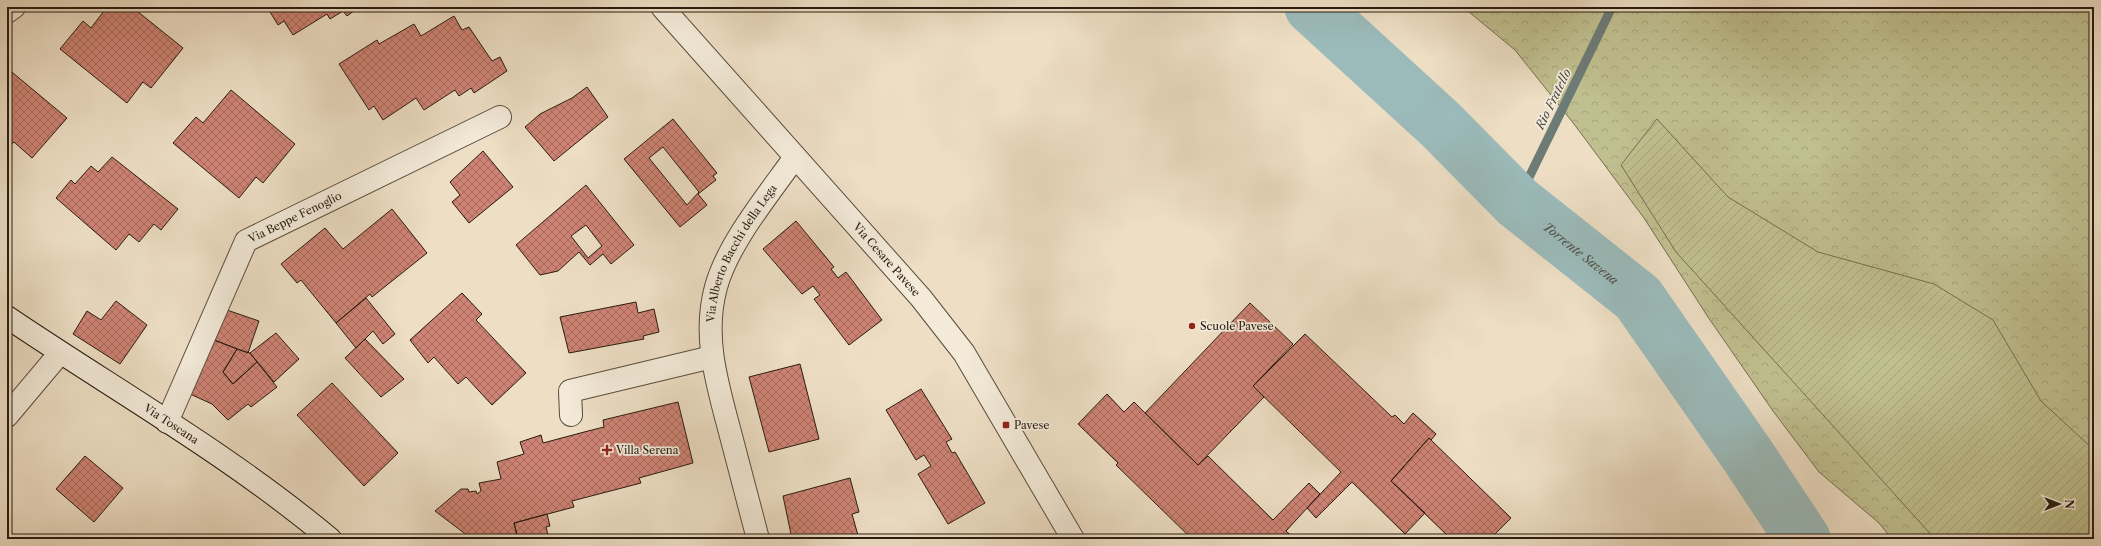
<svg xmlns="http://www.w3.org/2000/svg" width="2101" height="546" viewBox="0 0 2101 546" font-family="'Libre Caslon Text',serif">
	<defs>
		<pattern id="forest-crowns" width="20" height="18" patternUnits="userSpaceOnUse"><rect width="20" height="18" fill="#c0bf8f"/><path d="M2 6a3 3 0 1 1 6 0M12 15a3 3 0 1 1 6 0" fill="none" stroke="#a5a47a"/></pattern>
		<pattern id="garden-furrows" width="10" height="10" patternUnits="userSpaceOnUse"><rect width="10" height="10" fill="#c0bf8f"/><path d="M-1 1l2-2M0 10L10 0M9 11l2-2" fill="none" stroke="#a5a47a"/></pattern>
		<pattern id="building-cross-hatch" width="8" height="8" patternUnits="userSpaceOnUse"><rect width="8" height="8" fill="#ce8374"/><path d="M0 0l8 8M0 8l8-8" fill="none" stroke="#a76a5e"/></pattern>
	</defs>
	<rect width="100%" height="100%" fill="#eddec4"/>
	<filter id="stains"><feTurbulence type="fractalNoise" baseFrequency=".005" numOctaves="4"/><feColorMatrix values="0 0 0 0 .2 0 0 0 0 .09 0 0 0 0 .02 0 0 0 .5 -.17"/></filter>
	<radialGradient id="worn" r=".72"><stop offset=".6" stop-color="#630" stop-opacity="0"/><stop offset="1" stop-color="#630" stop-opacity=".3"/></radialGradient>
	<path fill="url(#forest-crowns)" stroke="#746e50" d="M1463 7H2094V539H1892L1879 523 1819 472 1773 411 1708 317 1644 218 1574 124 1515 50Z"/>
	<path fill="url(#garden-furrows)" stroke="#746e50" d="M1657 119 1728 197 1818 252 1934 284 1993 320 2041 401 2094 450V539H1935L1676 252 1621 165Z"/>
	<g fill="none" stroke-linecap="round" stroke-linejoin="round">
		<path stroke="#6d7b77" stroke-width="9" d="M1517 202 1612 7"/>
		<path stroke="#9bbbbb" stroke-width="55" id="s1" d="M1312 7 1441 125 1517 202 1638 298 1748 456 1803 539"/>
	</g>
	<path fill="url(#building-cross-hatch)" stroke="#281c10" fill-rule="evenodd" d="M107 7H132L183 48 151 88 143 82 127 103 60 49 83 21 91 28Z
		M267 7H359L347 16 343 11 330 19 327 14 293 35 284 21 278 25Z
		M454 16 462 30 469 27 492 61 500 57 507 71 474 93 471 88 459 96 455 90 424 110 416 98 383 120 374 106 369 110 339 64 377 40 379 44 414 24 421 36Z
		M7 68 67 118 32 158 14 142 7 149Z
		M587 87 608 117 554 161 525 127 540 114 572 98Z
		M231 90 295 144 263 183 256 177 239 198 173 143 196 117 203 123Z
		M673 119 717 173 713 176 716 180 698 194 707 205 680 227 624 159ZM663 147 699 192 687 205 649 158Z
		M483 151 513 187 469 223 452 202 460 195 450 182Z
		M112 157 178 209 161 230 154 224 139 242 129 234 116 250 56 198 71 180 75 184 91 166 98 172Z
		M586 185 634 245 611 264 603 254 590 265 579 252 558 271 540 275 516 245Z
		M392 209 427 253 372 297 370 294 336 323 301 280 297 283 281 264 325 228 343 249Z
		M796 221 834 267 831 269 838 278 846 272 882 320 849 345 814 299 820 295 813 286 802 294 763 249Z
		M586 225 602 246 588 258 571 236Z
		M462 293 482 314 476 320 526 373 492 405 466 377 458 384 434 357 428 363 410 340Z
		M366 298 395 334 383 344 373 331 356 348 336 323Z
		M116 301 147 325 120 364 73 334 87 311 101 320Z
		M636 302 638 313 654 309 659 332 643 336 644 339 569 353 560 317Z
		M1250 303 1293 344 1253 386 1264 397 1198 465 1145 413Z
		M227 310 259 321 248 353 214 340Z
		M276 333 299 359 274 382 250 353Z
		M1305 334 1392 417 1395 415 1404 424 1413 413 1436 434 1431 440 1429 438 1391 481 1425 513 1405 534 1352 482 1316 518 1307 508 1341 472 1253 386Z
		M209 338 237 349 223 372 233 384 257 362 277 387 251 407 248 404 228 420 212 404 190 394Z
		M365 339 404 379 381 397 345 358Z
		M237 349 250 353 257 362 233 384 223 372Z
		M800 364 819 439 769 452 749 377Z
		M332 383 398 453 364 486 297 415Z
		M921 389 952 439 946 442 952 453 955 452 985 503 948 524 918 474 931 466 924 455 916 460 886 410Z
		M1107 394 1124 412 1134 402 1198 465 1208 456 1273 520 1309 483 1320 494 1286 531 1295 539H1192L1116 465 1118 463 1078 424Z
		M678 402 693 463 639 478 641 483 572 501 574 507 514 523 518 539H472L435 511 461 489H468L469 492 476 491 477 494 481 491 479 483 501 479 497 462 524 454 520 442 541 435 543 443 588 431 604 427 603 420Z
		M1429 438 1511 518 1490 539H1451L1391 481Z
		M85 456 123 488 94 522 56 489Z
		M850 478 859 512 852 514 859 539H792L783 496Z
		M547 514 550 526 546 527 549 539H518L514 523Z"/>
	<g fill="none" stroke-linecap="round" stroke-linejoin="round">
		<g stroke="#594c3d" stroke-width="24">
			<g id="street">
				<path id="s2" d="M662 7 921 298 964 353 1073 539"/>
				<path d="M7 12 14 7"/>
				<path d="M571 415 570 391 712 357"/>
				<path d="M7 416 60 353"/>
				<path id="s3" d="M167 422 246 241 500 117"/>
				<path id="s4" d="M758 539C749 505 740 470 731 436 718 386 702 338 716 287 728 243 769 194 795 157"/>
			</g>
		</g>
		<g stroke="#281c10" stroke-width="24">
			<g id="secondary">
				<path id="s5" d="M7 317C115 390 230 455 330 539"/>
			</g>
		</g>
		<use href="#street" stroke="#f3ead9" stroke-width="22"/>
		<use href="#secondary" stroke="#f3ead9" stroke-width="22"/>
	</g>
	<g fill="#8f2418" stroke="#f3ead9" stroke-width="1.5">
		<circle cx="1192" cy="326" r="4"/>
		<rect x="1002" y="421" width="8" height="8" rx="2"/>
		<path d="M605 444h4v4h4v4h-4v4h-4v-4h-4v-4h4z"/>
	</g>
	<g text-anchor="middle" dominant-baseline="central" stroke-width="3.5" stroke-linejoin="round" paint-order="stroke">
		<g font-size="11" fill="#281c10" stroke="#f3ead9">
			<text stroke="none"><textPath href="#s3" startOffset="252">Via Beppe Fenoglio</textPath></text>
			<text stroke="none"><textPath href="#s4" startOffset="299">Via Alberto Bacchi della Lega</textPath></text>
			<text stroke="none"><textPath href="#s2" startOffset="338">Via Cesare Pavese</textPath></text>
			<text stroke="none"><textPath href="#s5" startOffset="196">Via Toscana</textPath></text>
		</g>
		<g font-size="11" fill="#281c10" stroke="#f3ead9" text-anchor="start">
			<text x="1200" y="326">Scuole Pavese</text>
			<text x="1014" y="425">Pavese</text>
			<text x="616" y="450">Villa Serena</text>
		</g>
		<g font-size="12" font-style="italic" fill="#4a4c43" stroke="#f3ead9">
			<text transform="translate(1553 99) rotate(-64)">Rio Fratello</text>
			<text stroke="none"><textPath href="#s1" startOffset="365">Torrente Savena</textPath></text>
		</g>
	</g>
	<rect width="2101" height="546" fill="none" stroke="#eddec4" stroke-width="24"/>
	<rect x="8" y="8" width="2085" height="530" fill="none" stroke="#281c10" stroke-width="2"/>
	<rect x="12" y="12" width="2077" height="522" fill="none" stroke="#281c10"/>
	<g transform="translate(2059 504) rotate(90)" stroke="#f3ead9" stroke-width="3" paint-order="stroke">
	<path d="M0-3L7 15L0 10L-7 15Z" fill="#281c10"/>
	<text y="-6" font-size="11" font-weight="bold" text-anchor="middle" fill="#281c10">N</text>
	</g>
	<rect width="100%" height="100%" filter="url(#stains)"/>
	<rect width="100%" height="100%" fill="url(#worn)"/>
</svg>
